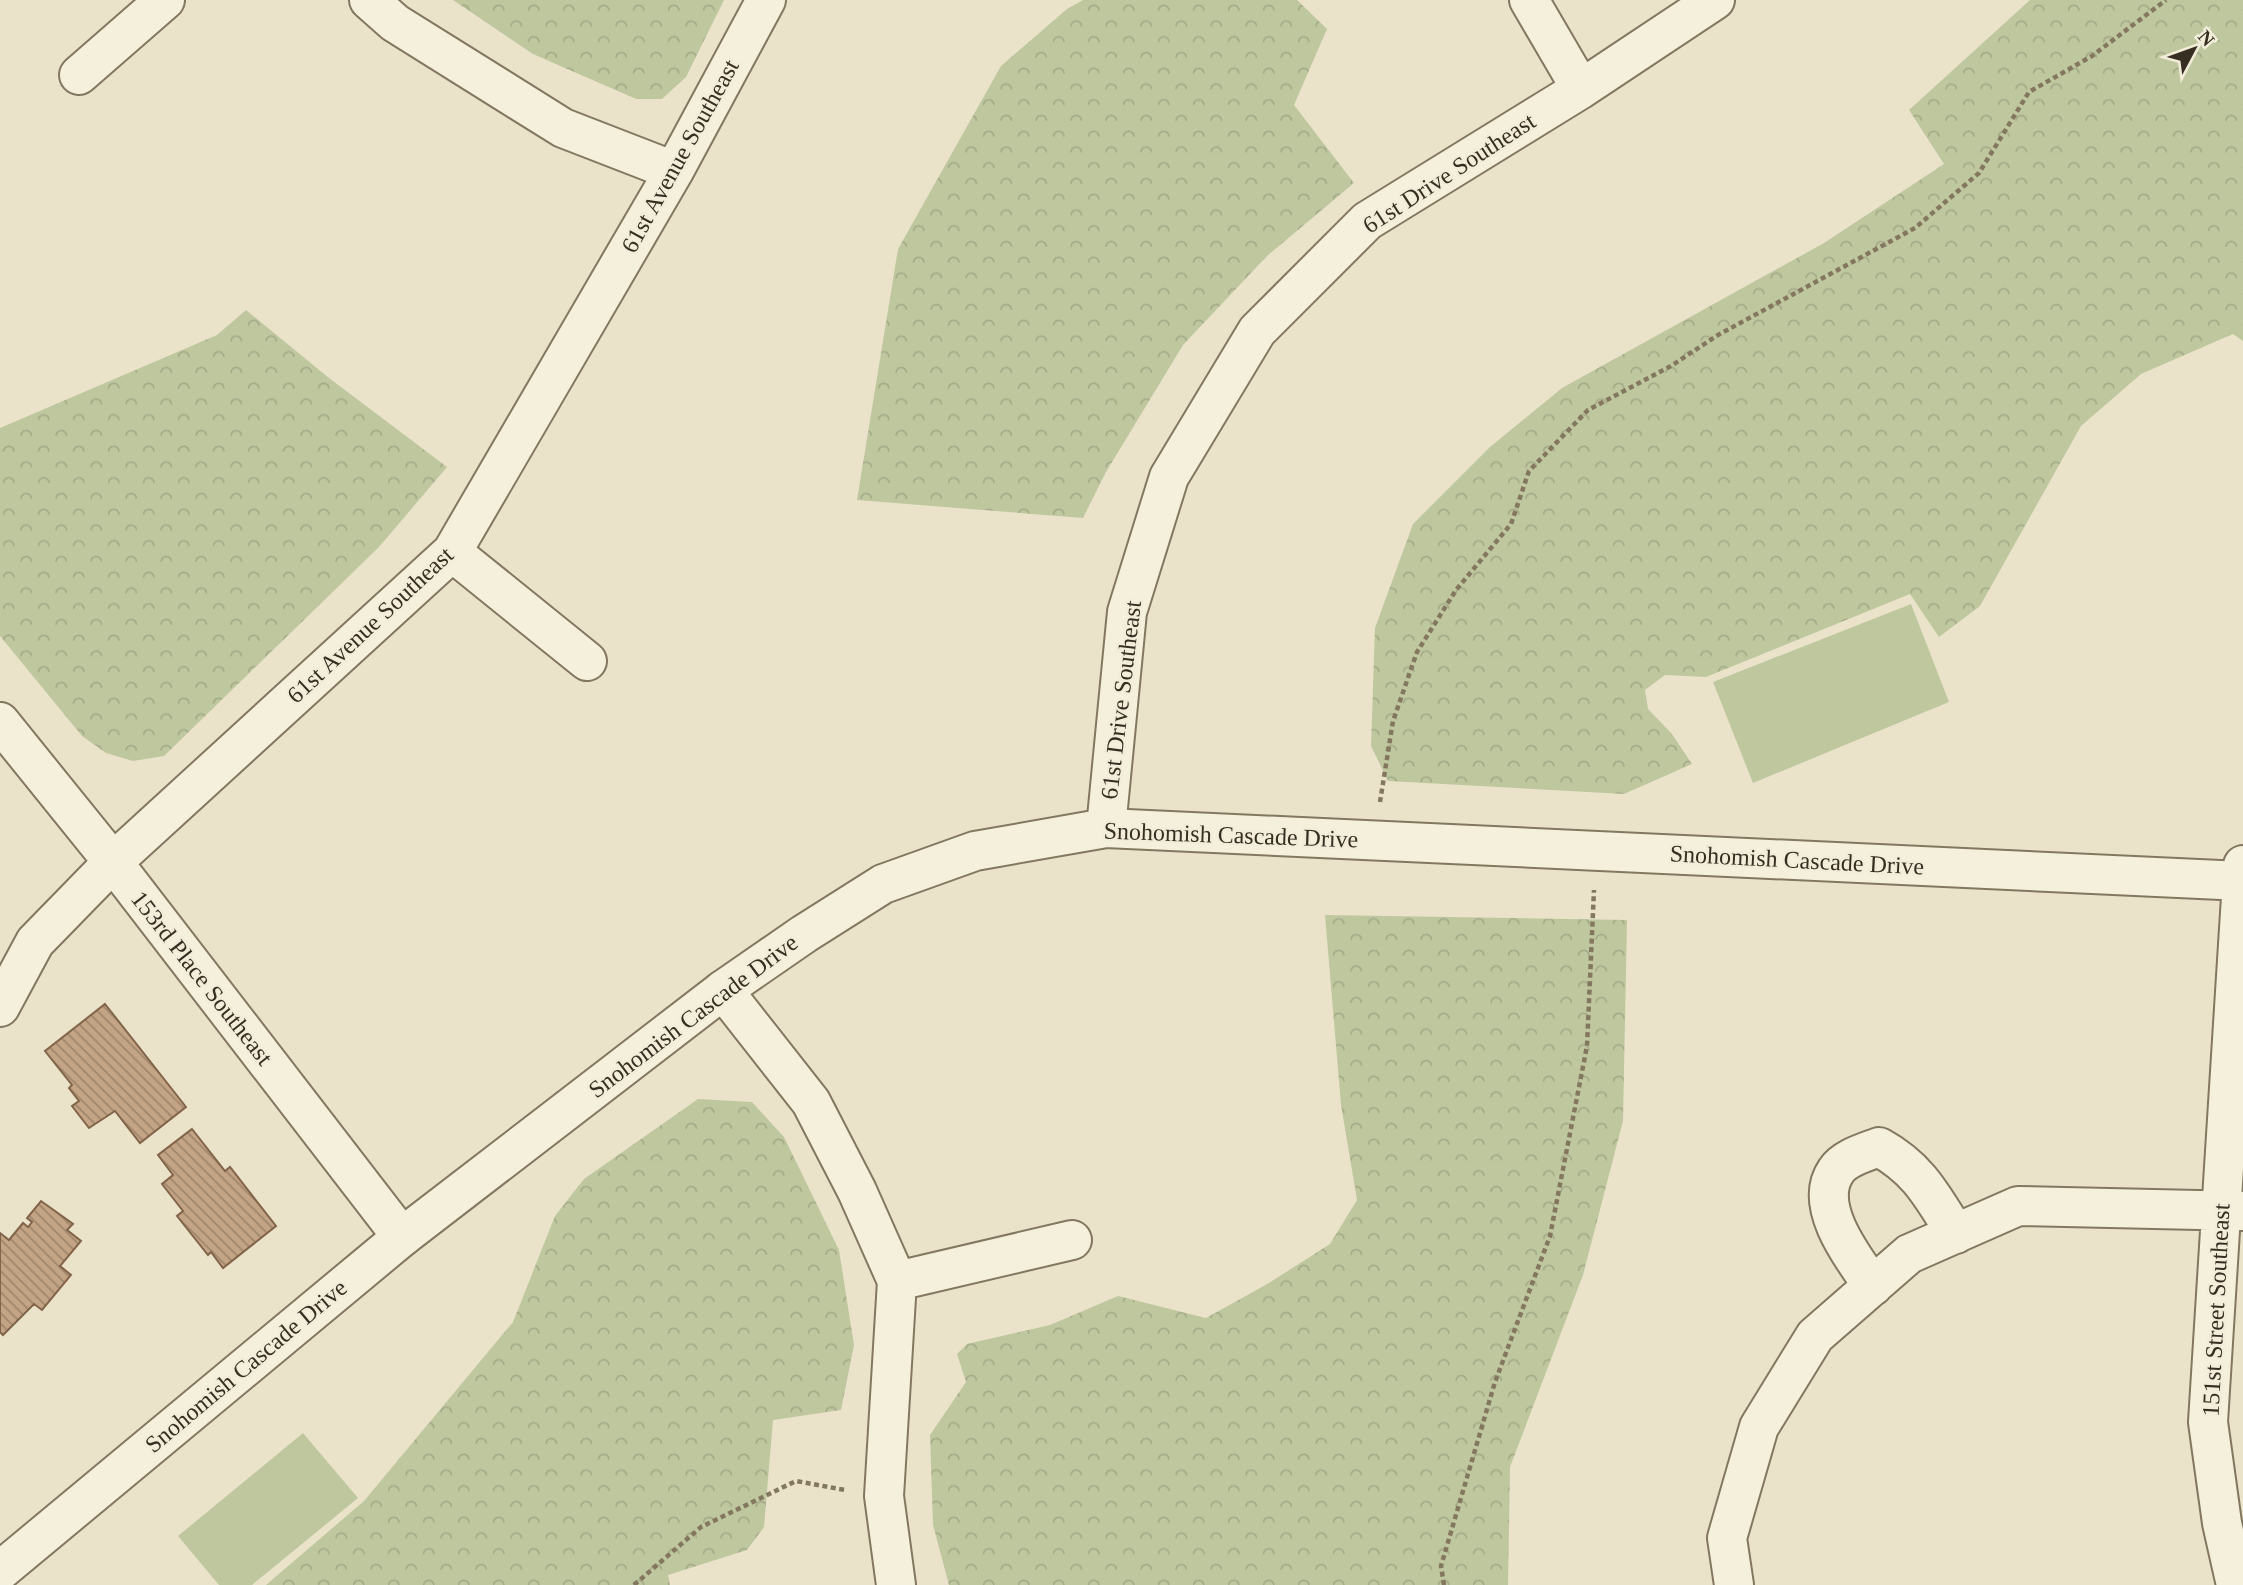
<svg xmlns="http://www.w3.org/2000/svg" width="2243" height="1585" viewBox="0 0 2243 1585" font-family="'Times New Roman',serif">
	<defs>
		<pattern id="forest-crowns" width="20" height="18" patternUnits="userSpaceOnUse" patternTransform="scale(1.75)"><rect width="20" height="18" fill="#bfc79f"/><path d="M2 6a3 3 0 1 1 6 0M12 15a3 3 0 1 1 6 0" fill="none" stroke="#a5ab89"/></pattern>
		<pattern id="building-back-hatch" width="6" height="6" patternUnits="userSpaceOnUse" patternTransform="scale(1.75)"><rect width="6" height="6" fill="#c3a484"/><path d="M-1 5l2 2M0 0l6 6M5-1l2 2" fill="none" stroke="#9f866c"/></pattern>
	</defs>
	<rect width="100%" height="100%" fill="#eae3ca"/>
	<path fill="url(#forest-crowns)" d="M453 0H724L686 77 662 99H636L533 54Z
		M1083 0H1297L1327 29 1294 105 1354 183 1267 256 1183 345 1106 472 1083 518 857 500 898 249 1001 66 1067 9Z
		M2030 0H2243V341L2233 334 2141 374 2081 426 1980 606 1939 637 1910 594 1706 677 1665 675 1645 690 1648 709 1672 734 1692 764 1624 794 1388 781 1371 746 1375 628 1413 524 1490 447 1562 388 1824 243 1944 164 1909 110Z
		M246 310 329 378 447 467 379 547 164 756 133 761 106 753 82 736 0 636V428L217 335Z
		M1325 915 1627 920 1623 1121 1583 1275 1510 1467 1508 1585H949L933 1525 930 1435 966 1382 957 1354 967 1344 1050 1325 1118 1296 1206 1318 1269 1283 1330 1244 1357 1200 1341 1105Z
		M698 1099 752 1102 784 1137 839 1250 854 1345 841 1410 773 1420 764 1527 747 1550 668 1575 670 1585H266L364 1501 513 1322 555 1216 584 1179Z"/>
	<path fill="#bfc79f" d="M1911 604 1949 702 1753 783 1713 682Z
		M303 1433 358 1498 252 1585H219L178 1536Z"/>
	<path fill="url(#building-back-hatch)" stroke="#816449" stroke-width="2" d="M105 1004 186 1107 140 1143 115 1111 89 1128 72 1106 79 1101 69 1088 72 1085 45 1051Z
		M192 1129 225 1171 230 1167 276 1226 223 1268 211 1252 208 1255 177 1216 183 1211 162 1184 173 1175 158 1155Z
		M41 1201 73 1224 67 1230 81 1241 60 1266 71 1275 42 1310 34 1304 3 1335 0 1332V1233L9 1240 23 1223 28 1227 32 1222 27 1218Z"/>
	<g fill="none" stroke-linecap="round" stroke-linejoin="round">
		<g stroke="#847760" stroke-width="42">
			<path id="minor" d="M369 0 395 23 563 128 674 171
				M1529 0 1581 89
				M79 75 165 0
				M452 552 587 661
				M0 722 113 862 402 1237
				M1106 828 1127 612 1169 477 1257 331 1367 221 1581 89 1715 0
				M723 990 811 1102 857 1191 897 1281 884 1496 896 1585
				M0 1007 35 942 113 862 452 552 674 171 766 0
				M897 1281 1072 1240
				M1873 1286C1854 1259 1812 1206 1836 1171 1844 1158 1866 1152 1879 1147 1919 1169 1932 1196 1956 1234
				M1734 1585 1727 1538 1759 1427 1815 1336 1909 1254 2018 1206 2243 1211
				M2236 1585 2222 1523 2208 1422 2243 865"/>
		</g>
		<g stroke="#847760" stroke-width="42">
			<path id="tertiary" d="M0 1571 402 1237 723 990 804 934 883 884 975 851 1106 828 2243 881"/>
		</g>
		<path stroke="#847760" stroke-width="4.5" stroke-dasharray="5 3.5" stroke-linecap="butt" d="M1380 802 1393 721 1417 652 1456 590 1511 524 1529 471 1588 410 1671 366 1718 335 1915 228 1979 173 2029 92 2092 56 2166 0
			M634 1585 701 1527 796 1481 845 1490
			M1444 1585 1441 1566 1495 1382 1550 1236 1587 1046 1594 890"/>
		<use href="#minor" stroke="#f5f0dc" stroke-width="38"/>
		<use href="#tertiary" stroke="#f5f0dc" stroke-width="38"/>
	</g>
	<g text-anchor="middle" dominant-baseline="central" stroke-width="5" stroke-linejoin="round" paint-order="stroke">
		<g font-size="24" fill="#372e22" stroke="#f2edd9">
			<text transform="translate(680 156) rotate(-61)">61st Avenue Southeast</text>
			<text transform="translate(1449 173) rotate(-33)">61st Drive Southeast</text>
			<text transform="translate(370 625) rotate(-43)">61st Avenue Southeast</text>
			<text transform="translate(1121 700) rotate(-83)">61st Drive Southeast</text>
			<text transform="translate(1231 835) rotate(2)">Snohomish Cascade Drive</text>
			<text transform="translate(1797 860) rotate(3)">Snohomish Cascade Drive</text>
			<text transform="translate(202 978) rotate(52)">153rd Place Southeast</text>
			<text transform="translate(693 1016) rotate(-37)">Snohomish Cascade Drive</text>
			<text transform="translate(2216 1310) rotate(-87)">151st Street Southeast</text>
			<text transform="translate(246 1366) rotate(-40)">Snohomish Cascade Drive</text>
		</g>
	</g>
	<g transform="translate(2194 49) rotate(49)" stroke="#f2edd9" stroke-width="5" paint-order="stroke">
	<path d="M0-5L12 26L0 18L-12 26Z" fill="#372e22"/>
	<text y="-10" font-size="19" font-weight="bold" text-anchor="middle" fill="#372e22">N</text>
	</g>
</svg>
